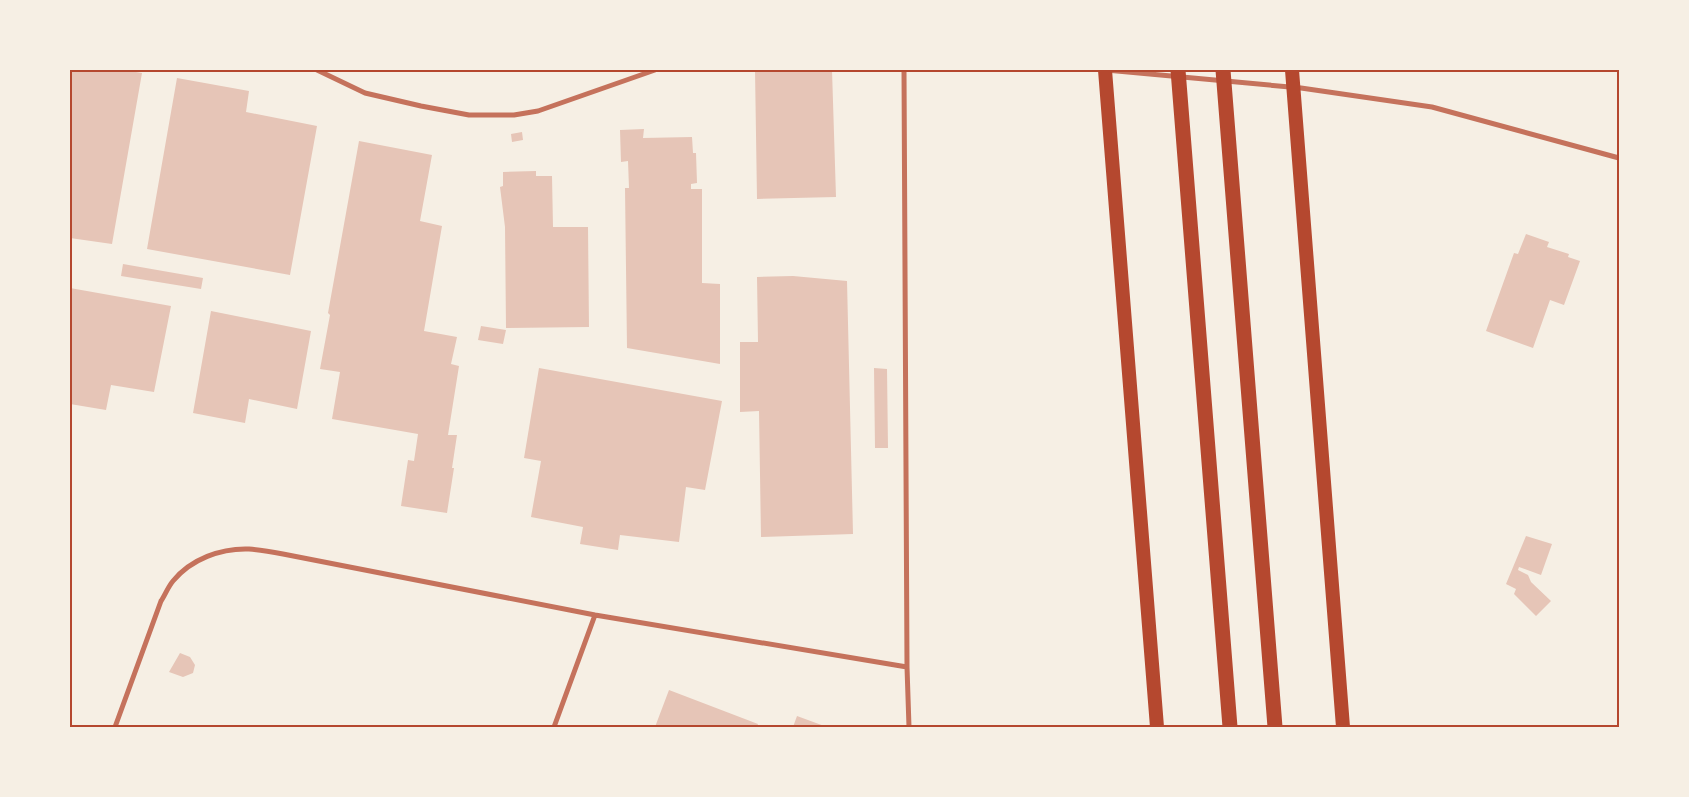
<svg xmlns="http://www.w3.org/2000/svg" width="1689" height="797" viewBox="0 0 1689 797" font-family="'Asap Condensed',sans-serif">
	<rect width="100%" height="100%" fill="#f6efe4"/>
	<path fill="#e6c5b7" d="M70 70H124L142 73 112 244 70 238Z
		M755 70H832L836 197 757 199Z
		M177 78 249 91 246 112 317 126 290 275 147 249Z
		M644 129 643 138 692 137 693 153H696L697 183 691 184V189H702V283L720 284V364L627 348 625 188H629L628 161 621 162 620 130Z
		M522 132 523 140 512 142 511 134Z
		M359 141 432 155 420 221 442 226 424 331 457 337 451 364 459 366 448 435H457L452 468H454L447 513 401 506 408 460 414 461 418 434 332 419 340 372 320 369 330 315 328 313Z
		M536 171V176H552L553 227H588L589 327 506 328 505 227 500 187 503 186V172Z
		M1526 234 1549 242 1547 247 1569 254 1568 257 1580 261 1564 305 1550 300 1533 348 1486 331 1514 253 1518 254Z
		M123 264 203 278 201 289 121 276Z
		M793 276 847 281 853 534 761 537 759 411 740 412V342H758L757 277Z
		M70 288 171 306 154 392 111 385 106 410 70 404Z
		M211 311 311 331 297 409 249 399 245 423 193 413Z
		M481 326 506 330 503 344 478 340Z
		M539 368 722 401 705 490 686 487 679 542 620 535 618 550 580 544 583 527 531 517 541 461 524 458Z
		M874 368 887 369 888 448H875Z
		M1526 536 1552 544 1541 575 1519 567 1518 570 1528 575 1531 582 1551 601 1536 616 1514 594 1516 589 1506 584Z
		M180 653 190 657 195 665 193 673 183 677 169 672Z
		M669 690 758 724 757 727H655Z
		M797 716 827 727H793Z"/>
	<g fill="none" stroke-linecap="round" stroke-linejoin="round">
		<path stroke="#c5725c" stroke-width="5" d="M317 70 365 93 421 106 469 115H514L538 111 655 70
			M904 70 907 667 909 727
			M1106 70 1301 88 1432 107 1619 158
			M115 727 161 601C165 595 168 587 173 581 191 559 221 548 249 549 260 550 272 552 283 554L595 615 907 667
			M554 727 595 615"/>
		<path stroke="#b5482f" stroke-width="14" d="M1105 70 1157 727
			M1292 70 1343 727"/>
		<path stroke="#b5482f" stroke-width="15" d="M1178 70 1230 727
			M1223 70 1275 727"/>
	</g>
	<rect width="1689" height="797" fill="none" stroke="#f6efe4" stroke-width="142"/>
	<rect x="71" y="71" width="1547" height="655" fill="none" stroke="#b5482f" stroke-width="2"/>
</svg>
